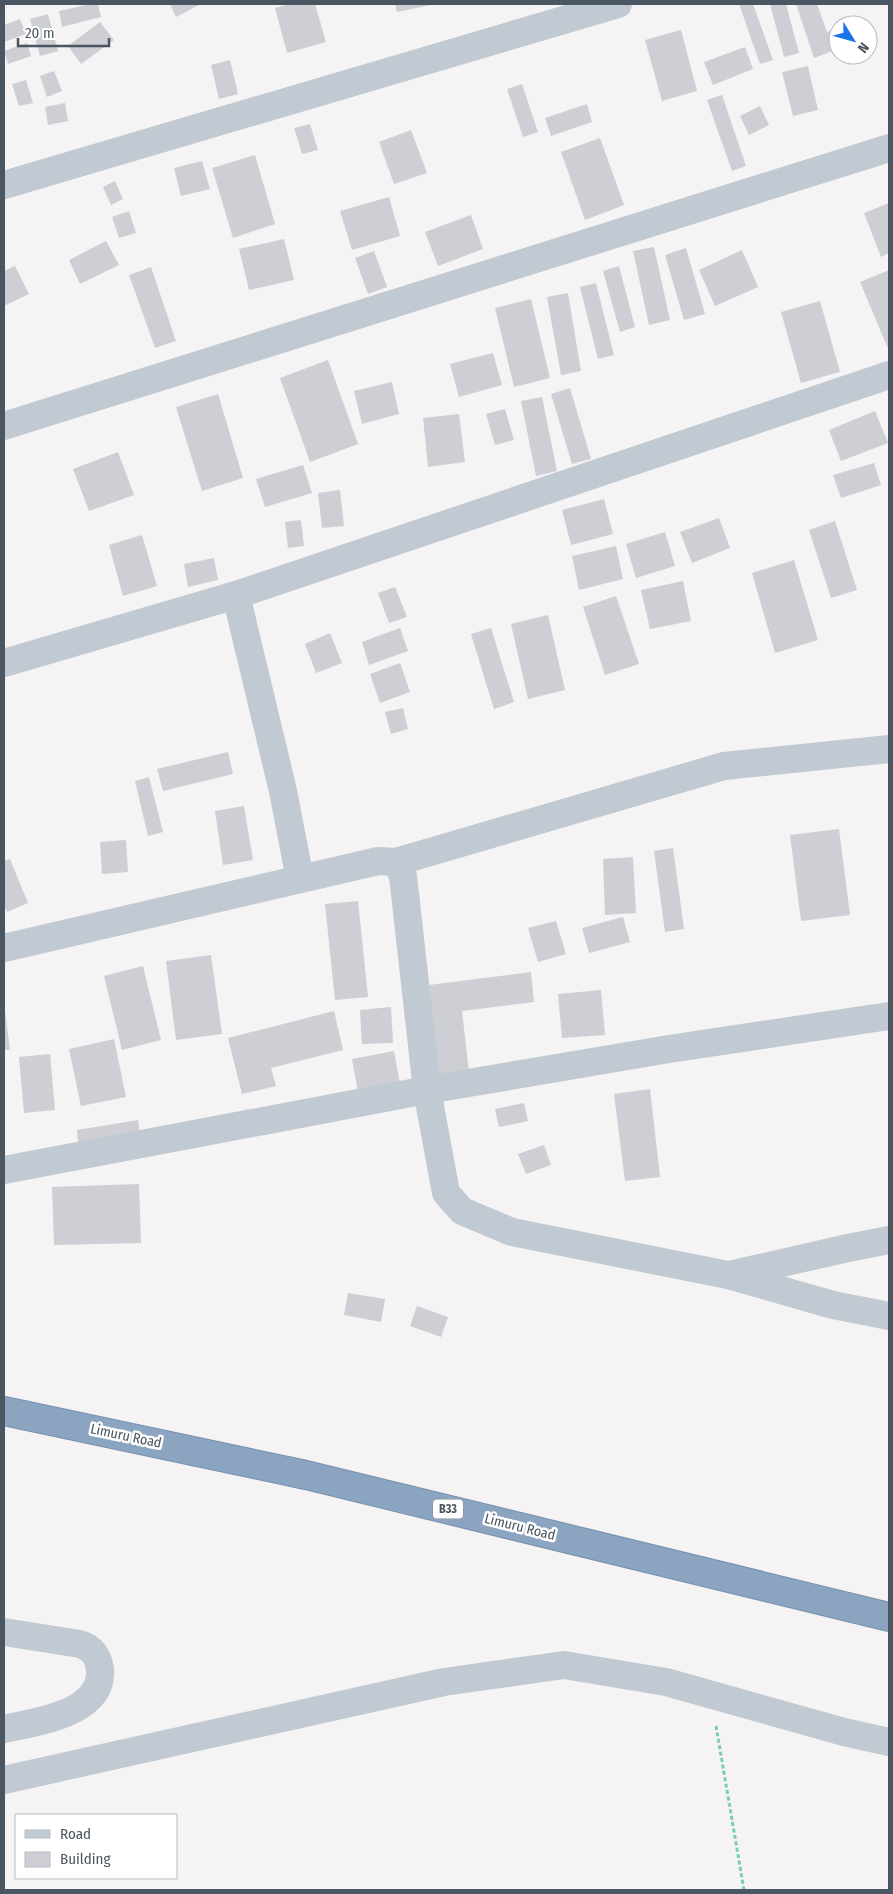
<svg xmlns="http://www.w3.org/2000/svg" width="893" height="1894" viewBox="0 0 893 1894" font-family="'Fira Sans Condensed',sans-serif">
	<rect width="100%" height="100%" fill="#f5f3f3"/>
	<path fill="#cdcfd5" d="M91 4H98L101 17 62 27 59 11Z
		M170 4H201L176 17Z
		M290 4H315L326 42 287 53 275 8Z
		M395 4H431V5L397 12Z
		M739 4H753L773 60 760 64Z
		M770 4H786L799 53 784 57Z
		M796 4H817L827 32 838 28V49L814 58Z
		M48 14 58 51 40 56 30 19Z
		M20 19 26 34 4 42V25Z
		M100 22 114 40 81 64 68 46Z
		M681 30 697 91 662 101 645 40Z
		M27 43 31 56 8 64 4 51Z
		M745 47 753 69 713 85 704 62Z
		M230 60 238 94 219 99 211 65Z
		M808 66 818 110 793 116 782 72Z
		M54 71 62 91 47 97 40 76Z
		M26 80 33 103 19 106 12 84Z
		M522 84 538 132 523 137 507 89Z
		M722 95 746 166 732 171 707 100Z
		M65 103 68 121 48 125 45 107Z
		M587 104 592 122 551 136 545 118Z
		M760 106 769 125 749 135 740 116Z
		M310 124 318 150 302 154 294 128Z
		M411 130 427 173 394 184 379 142Z
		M600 138 624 205 585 220 561 152Z
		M255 155 275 224 233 238 212 168Z
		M202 161 210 189 181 196 174 168Z
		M115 181 123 199 111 205 103 187Z
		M389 197 400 236 352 250 340 211Z
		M889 203V253L881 257 864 213Z
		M129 211 136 233 119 238 112 217Z
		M471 215 483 249 438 266 425 232Z
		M284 239 294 280 249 290 239 249Z
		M106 241 119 265 80 284 69 260Z
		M654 247 670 320 649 325 633 251Z
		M686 248 705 314 684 320 665 255Z
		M742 250 758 287 715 306 699 270Z
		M374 251 387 287 368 294 355 258Z
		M15 266 29 294 4 306V271Z
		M619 266 635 327 620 332 603 271Z
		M151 267 176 341 155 348 129 275Z
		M889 270V351L860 282Z
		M596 283 614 355 598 359 580 287Z
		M568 293 581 371 561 375 547 297Z
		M531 299 550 378 514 387 495 308Z
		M820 301 840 372 801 383 781 312Z
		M493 353 502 385 459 397 450 364Z
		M328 360 358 444 310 462 280 378Z
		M392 382 399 414 362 424 354 391Z
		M570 388 591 459 572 464 551 394Z
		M218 394 243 478 202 491 176 407Z
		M542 397 557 471 536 476 521 401Z
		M505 409 514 440 495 445 486 414Z
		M875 411 888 443 841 461 829 430Z
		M459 414 465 462 428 467 423 418Z
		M118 452 134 495 89 511 73 469Z
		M874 463 881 485 841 498 833 475Z
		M303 465 312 493 265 507 256 479Z
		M340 490 344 526 322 528 318 493Z
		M604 499 613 534 571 545 562 510Z
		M719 518 730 548 692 563 680 532Z
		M301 520 304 546 288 548 285 522Z
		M835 521 857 590 831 598 809 530Z
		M665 532 675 566 636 578 626 544Z
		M142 535 157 586 123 596 109 545Z
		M616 546 623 579 579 590 572 556Z
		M214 558 218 580 188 587 184 564Z
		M794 560 818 640 775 653 752 573Z
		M683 581 691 621 650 629 641 590Z
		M395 587 407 617 389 623 378 593Z
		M616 596 639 664 605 675 583 607Z
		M548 615 565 690 528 699 511 624Z
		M400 628 408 651 369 665 362 642Z
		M491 628 514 702 494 709 471 634Z
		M330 633 342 663 316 673 305 644Z
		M400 663 410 692 380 703 370 674Z
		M403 708 408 729 391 734 385 712Z
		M228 752 233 774 163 791 157 769Z
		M149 777 163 832 148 836 135 781Z
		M244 806 253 860 223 865 215 811Z
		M839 829 850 915 801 921 790 835Z
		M126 840 128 872 102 874 100 842Z
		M673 848 684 929 665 932 654 851Z
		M633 857 636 913 605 915 603 859Z
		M10 859 28 903 7 912 4 905V861Z
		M358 901 368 997 335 1000 325 904Z
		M623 917 630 942 589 953 582 928Z
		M556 921 566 954 538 962 528 928Z
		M211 955 222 1034 176 1040 166 961Z
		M143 966 161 1040 122 1050 104 976Z
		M531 972 534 1002 462 1011 469 1072 432 1077 421 986Z
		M601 990 605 1035 562 1038 558 994Z
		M4 1003 10 1050H4Z
		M391 1007 393 1043 362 1044 360 1010Z
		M334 1011 343 1050 271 1068 276 1086 242 1094 228 1038Z
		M114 1039 126 1097 81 1106 69 1049Z
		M394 1051 400 1084 358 1092 352 1059Z
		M50 1054 55 1110 24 1113 19 1057Z
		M650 1089 660 1177 625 1181 614 1094Z
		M524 1103 528 1121 499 1127 495 1109Z
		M138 1120 140 1134 78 1143 77 1130Z
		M544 1145 551 1165 526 1174 518 1154Z
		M139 1184 141 1243 54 1245 52 1187Z
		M348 1293 385 1299 381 1322 344 1315Z
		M417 1306 448 1317 441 1337 410 1326Z"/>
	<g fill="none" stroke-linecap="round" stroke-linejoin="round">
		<g stroke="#7690ad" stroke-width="30">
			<path id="highway" d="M4 1411 306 1475 889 1617"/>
		</g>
		<path stroke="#7ad0a6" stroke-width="3" stroke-dasharray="4 2.5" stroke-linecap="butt" d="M716 1726 744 1890"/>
		<path stroke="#c1cad2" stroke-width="28" d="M4 185 618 4
			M4 426 889 148
			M236 595 283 791 300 879
			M4 663 236 595 889 375
			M396 862 724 766 889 749
			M4 948 378 861 396 862 403 876 427 1090 446 1193 462 1211 512 1232 728 1275 833 1305 889 1316
			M4 1170 427 1090 669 1049 889 1016
			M729 1275 848 1248 889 1240
			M4 1632 80 1644C92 1648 98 1655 100 1669 104 1714 35 1722 4 1729
			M4 1780 444 1682 564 1665 666 1682 844 1732 889 1742"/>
		<use href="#highway" stroke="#8ba5c1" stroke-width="28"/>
	</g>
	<g text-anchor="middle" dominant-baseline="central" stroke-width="5" stroke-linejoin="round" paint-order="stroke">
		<rect fill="#fff" stroke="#808990" stroke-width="1" x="433" y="1499.5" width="30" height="19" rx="4"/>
		<g font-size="12" font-weight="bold" fill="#4a5661">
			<text x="448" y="1509">B33</text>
		</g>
		<g font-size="14" fill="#4a5661" stroke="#fff">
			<text transform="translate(126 1436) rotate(12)">Limuru Road</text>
			<text transform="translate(520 1527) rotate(14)">Limuru Road</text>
		</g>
	</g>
	<rect width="893" height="1894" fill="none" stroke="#4a5661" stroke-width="10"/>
	<rect x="15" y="1814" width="162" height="65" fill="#ffffff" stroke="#b7bbc0"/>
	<rect x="25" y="1830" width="25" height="8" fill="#c1cad2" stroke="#b7bbc0"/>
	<text x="60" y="1839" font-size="15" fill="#4a5661">Road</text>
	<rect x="25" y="1852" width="25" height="15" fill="#cdcfd5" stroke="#b7bbc0"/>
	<text x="60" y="1864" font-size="15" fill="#4a5661">Building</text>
	<g transform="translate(853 40) rotate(127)"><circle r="24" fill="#ffffff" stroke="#b7bbc0"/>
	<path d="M0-4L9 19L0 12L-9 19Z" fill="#1a73e8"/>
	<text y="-8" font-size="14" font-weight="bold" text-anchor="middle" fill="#4a5661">N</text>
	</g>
	<path d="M18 38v8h91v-8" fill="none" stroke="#4a5661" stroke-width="2.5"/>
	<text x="25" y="38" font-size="15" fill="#4a5661" stroke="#ffffff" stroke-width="4" paint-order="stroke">20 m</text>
</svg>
